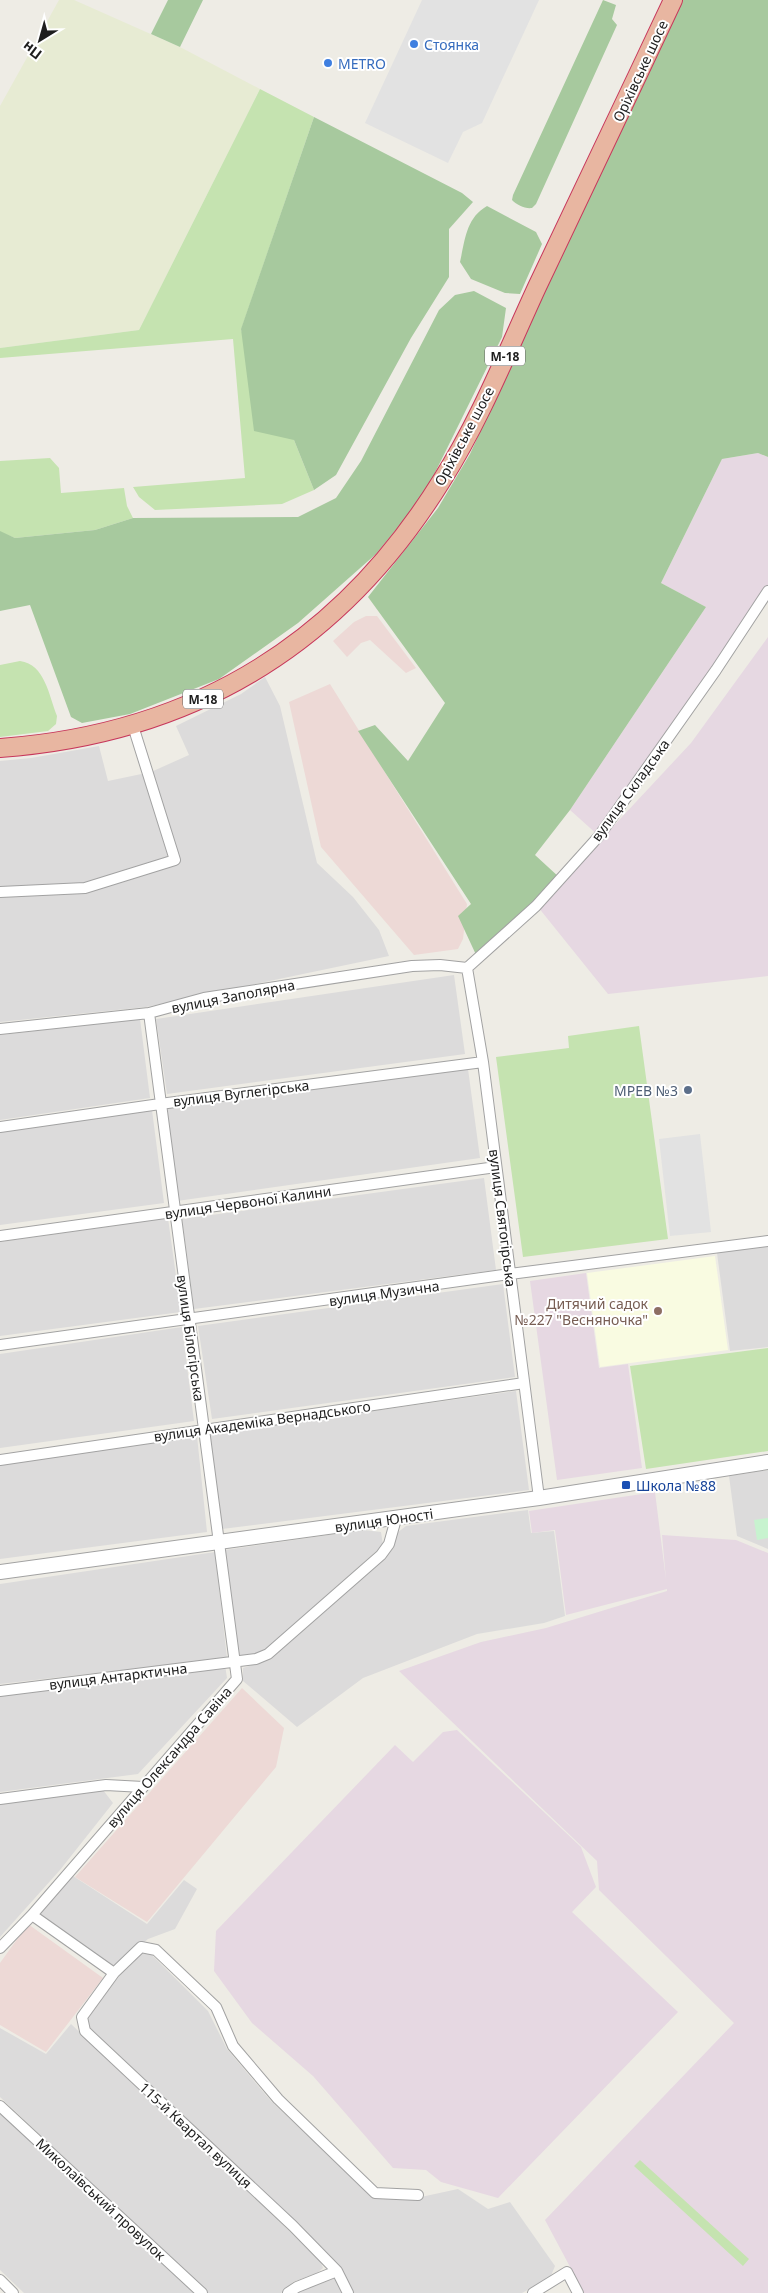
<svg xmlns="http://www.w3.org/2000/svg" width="768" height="2293" viewBox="0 0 768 2293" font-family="'Noto Sans',sans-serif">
	<rect width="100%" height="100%" fill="#eeece5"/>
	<path fill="#dcdbdb" d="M265 677 280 706 317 863 353 897 379 930 389 956 146 1007 0 1022V761L31 758 99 746 108 781 151 772 189 755 176 726 241 694Z
		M454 975 465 1054 167 1094 156 1019Z
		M140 1019 150 1098 0 1120V1035Z
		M468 1069 480 1158 177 1201 166 1109Z
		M152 1110 164 1203 0 1225V1132Z
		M484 1178 496 1270 194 1309 182 1219Z
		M168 1218 181 1312 0 1336V1242Z
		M768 1246V1347L730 1351 717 1253Z
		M503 1284 515 1377 212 1419 198 1326Z
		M182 1327 194 1421 0 1448V1354Z
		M516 1391 529 1490 222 1529 210 1434Z
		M197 1436 207 1532 0 1559V1465Z
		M768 1470V1549L737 1536 729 1476Z
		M528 1510 531 1533 554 1531 565 1616 544 1623 477 1634 363 1678 297 1727 243 1681V1668L265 1661 387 1554 393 1536 406 1526Z
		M363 1530 381 1532 383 1545 262 1654 239 1656 225 1550Z
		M215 1552 227 1658 0 1684V1584Z
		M225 1665 227 1678 138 1774 0 1792V1695Z
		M103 1790 113 1803 60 1870 0 1937V1804Z
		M70 1874 147 1924 184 1880 197 1889 175 1929 148 1939 113 1967 42 1918 40 1912Z
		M138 1953 151 1954 208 2011 227 2049 271 2101 373 2197H421L458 2189 488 2209 510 2202 555 2266 550 2278 522 2293H352L343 2272 297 2223 87 2025 88 2015Z
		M71 2024 320 2260 323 2268 317 2273 293 2282 281 2293H207L0 2097V2028L46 2054Z
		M0 2113 197 2293H24L0 2270Z
		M335 2276 343 2293H294Z"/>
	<path fill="#edd9d6" d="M366 616H377L416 668 406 673 370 640 361 643 347 657 333 641 354 622Z
		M330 684 467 904 463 939 458 949 414 955 321 847 289 702Z
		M242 1688 284 1728 276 1767 147 1922 75 1877Z
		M28 1924 103 1978 46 2052 0 2025V1963Z"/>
	<path fill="#e6d8e2" d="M758 453 768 457V591L599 836 570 810 706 607 661 583 722 459Z
		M768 637V976L608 994 538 907 691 743Z
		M586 1273 599 1368 628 1364 642 1468 557 1480 530 1281Z
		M655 1492 666 1580 662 1535 736 1540 768 1553V2293H584L545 2220 734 2023 599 1890 597 1861 399 1671 481 1642 546 1628 667 1591V1589L566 1615 555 1530 532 1533 529 1511Z
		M457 1730 581 1847 596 1887 572 1912 678 2012 498 2198 441 2182 426 2170 393 2168 313 2076 252 2023 214 1971 216 1931 395 1745 413 1762 443 1732Z"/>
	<path fill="#f9fbe1" d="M715 1256 728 1350 600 1367 587 1273Z"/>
	<path fill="#e7ebd3" d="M59 0H74L180 47 260 89 139 330 0 348V106Z"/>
	<path fill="#c5e3b0" d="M260 89 314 117 241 330 294 440 314 490 282 504 155 510 139 497 133 487 245 478 233 339 0 358V348L139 330Z
		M50 458 59 468 61 493 124 488 127 506 133 518 95 530 15 538 0 532V461Z
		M20 661C45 664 49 696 57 716L56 724 48 731 0 737V665Z
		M639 1026 668 1239 523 1257 496 1057 569 1048 568 1036Z
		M768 1348V1451L646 1469 630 1366Z
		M640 2160 749 2259 743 2266 634 2166Z"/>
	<path fill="#a7c99e" d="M168 0H203L180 47 151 34Z
		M603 0 616 5 612 19 617 25 536 204 532 208C525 209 517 205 512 200L513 195Z
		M679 0H768V457L758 453 722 459 661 583 706 607 570 810 535 855 560 878 478 959 458 916 471 904 358 731 375 725 408 761 445 703 368 597 438 508 470 454Z
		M314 117 462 193 473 202 449 229V277L411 338 336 475 314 490 294 440 254 431 241 329Z
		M487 206 536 232 542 244 520 294 505 293 471 279 460 262C465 240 466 218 487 206Z
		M474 291 506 308 502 337 423 497 376 554 298 623 219 679 130 714 82 723 71 717 30 605 0 611V531L15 538 95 530 133 518 298 517 336 498 361 461 439 310 455 295Z"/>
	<path fill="#c7f3cf" d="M768 1518V1538L757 1540 754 1520Z"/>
	<path fill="#e2e2e2" d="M422 0H539L482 123 463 132 448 163 365 123Z
		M700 1134 711 1232 670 1236 659 1139Z"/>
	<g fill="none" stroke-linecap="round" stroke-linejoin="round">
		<g stroke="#a2a2a2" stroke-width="12">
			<path id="minor" d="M0 892 85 888 175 860 133 726
				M467 968 483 1062 539 1498
				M467 968 536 906 599 836 716 670 768 591
				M0 1029 149 1013 204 998 412 966 440 965 467 968
				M0 1127 160 1104 483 1062
				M0 1236 496 1167
				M0 1345 510 1274 768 1241
				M0 1460 524 1383
				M0 1691 256 1659 268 1654 381 1555 389 1544 396 1519
				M0 1799 106 1785 143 1787
				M32 1915 114 1973
				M0 1948 32 1915 237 1679 149 1013
				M0 2106 202 2293
				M0 2280 13 2293
				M288 2293 297 2287 337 2271
				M348 2293 337 2271 293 2226 85 2031 82 2017 114 1973 141 1947 156 1950 216 2007 233 2046 278 2099 375 2193 418 2195
				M533 2293 567 2272 578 2293"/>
		</g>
		<g stroke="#a2a2a2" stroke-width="16">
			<path id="tertiary" d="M0 1572 539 1498 768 1462"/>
		</g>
		<g stroke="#c7375b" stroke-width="20">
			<path id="trunk" d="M0 748C193 734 340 645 442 480 480 420 507 352 537 287 582 192 628 96 673 0"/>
		</g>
		<use href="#minor" stroke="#fff" stroke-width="10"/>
		<use href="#tertiary" stroke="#fff" stroke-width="14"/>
		<use href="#trunk" stroke="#e8b6a1" stroke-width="18"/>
	</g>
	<g fill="#3f7fe0" stroke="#fff" stroke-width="2">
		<circle cx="414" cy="44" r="5"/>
		<circle cx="328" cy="63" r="5"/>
	</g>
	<circle fill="#5c6f8a" stroke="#fff" stroke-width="2" cx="688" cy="1090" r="5"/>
	<circle fill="#8d6e63" stroke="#fff" stroke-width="2" cx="658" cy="1311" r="5"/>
	<rect fill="#1a4fb4" stroke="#fff" stroke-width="2" x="621" y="1480" width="10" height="10" rx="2.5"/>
	<g text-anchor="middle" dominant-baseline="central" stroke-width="4" stroke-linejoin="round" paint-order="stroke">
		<g fill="#fff" stroke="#626262" stroke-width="1">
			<rect x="485" y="346.5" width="40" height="19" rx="4"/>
			<rect x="183" y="689.5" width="40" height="19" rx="4"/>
		</g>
		<g font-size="12" font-weight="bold" fill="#1e1e1e">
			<text x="505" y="356">М-18</text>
			<text x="203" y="699">М-18</text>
		</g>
		<g font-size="14" fill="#366cbe" stroke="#fff" text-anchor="start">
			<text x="424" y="44">Стоянка</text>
			<text x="338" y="63">METRO</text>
		</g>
		<g font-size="14" fill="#1e1e1e" stroke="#fff">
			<text transform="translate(640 71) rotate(-65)">Оріхівське шосе</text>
			<text transform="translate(464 436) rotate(-62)">Оріхівське шосе</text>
			<text transform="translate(630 790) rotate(-54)">вулиця Складська</text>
			<text transform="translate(233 996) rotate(-11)">вулиця Заполярна</text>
			<text transform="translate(241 1093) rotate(-7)">вулиця Вуглегірська</text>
			<text transform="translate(248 1202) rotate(-8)">вулиця Червоної Калини</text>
			<text transform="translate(503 1218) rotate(83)">вулиця Святогірська</text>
			<text transform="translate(384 1293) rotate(-8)">вулиця Музична</text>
			<text transform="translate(191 1338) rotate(82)">вулиця Білогірська</text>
			<text transform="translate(262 1421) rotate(-8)">вулиця Академіка Вернадського</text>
			<text transform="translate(384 1520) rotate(-8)">вулиця Юності</text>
			<text transform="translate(118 1676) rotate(-7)">вулиця Антарктична</text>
			<text transform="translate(169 1757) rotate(-49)">вулиця Олександра Савіна</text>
			<text transform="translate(196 2135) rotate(43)">115-й Квартал вулиця</text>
			<text transform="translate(101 2199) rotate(43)">Миколаївський провулок</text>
		</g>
		<g font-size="14" fill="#4e5e75" stroke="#fff" text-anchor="end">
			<text x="678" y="1090">МРЕВ №3</text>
		</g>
		<g font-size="14" fill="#785e54" stroke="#fff" text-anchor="end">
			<text x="648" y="1303">Дитячий садок<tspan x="648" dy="16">№227 "Весняночка"</tspan></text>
		</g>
		<g font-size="14" fill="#164399" stroke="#fff" text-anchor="start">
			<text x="636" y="1485">Школа №88</text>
		</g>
	</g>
	<g transform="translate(40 40) rotate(217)" stroke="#ffffff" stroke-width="4" paint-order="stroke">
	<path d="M0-4L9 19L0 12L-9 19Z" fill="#1e1e1e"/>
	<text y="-8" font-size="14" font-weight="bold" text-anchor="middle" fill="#1e1e1e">Пн</text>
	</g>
</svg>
